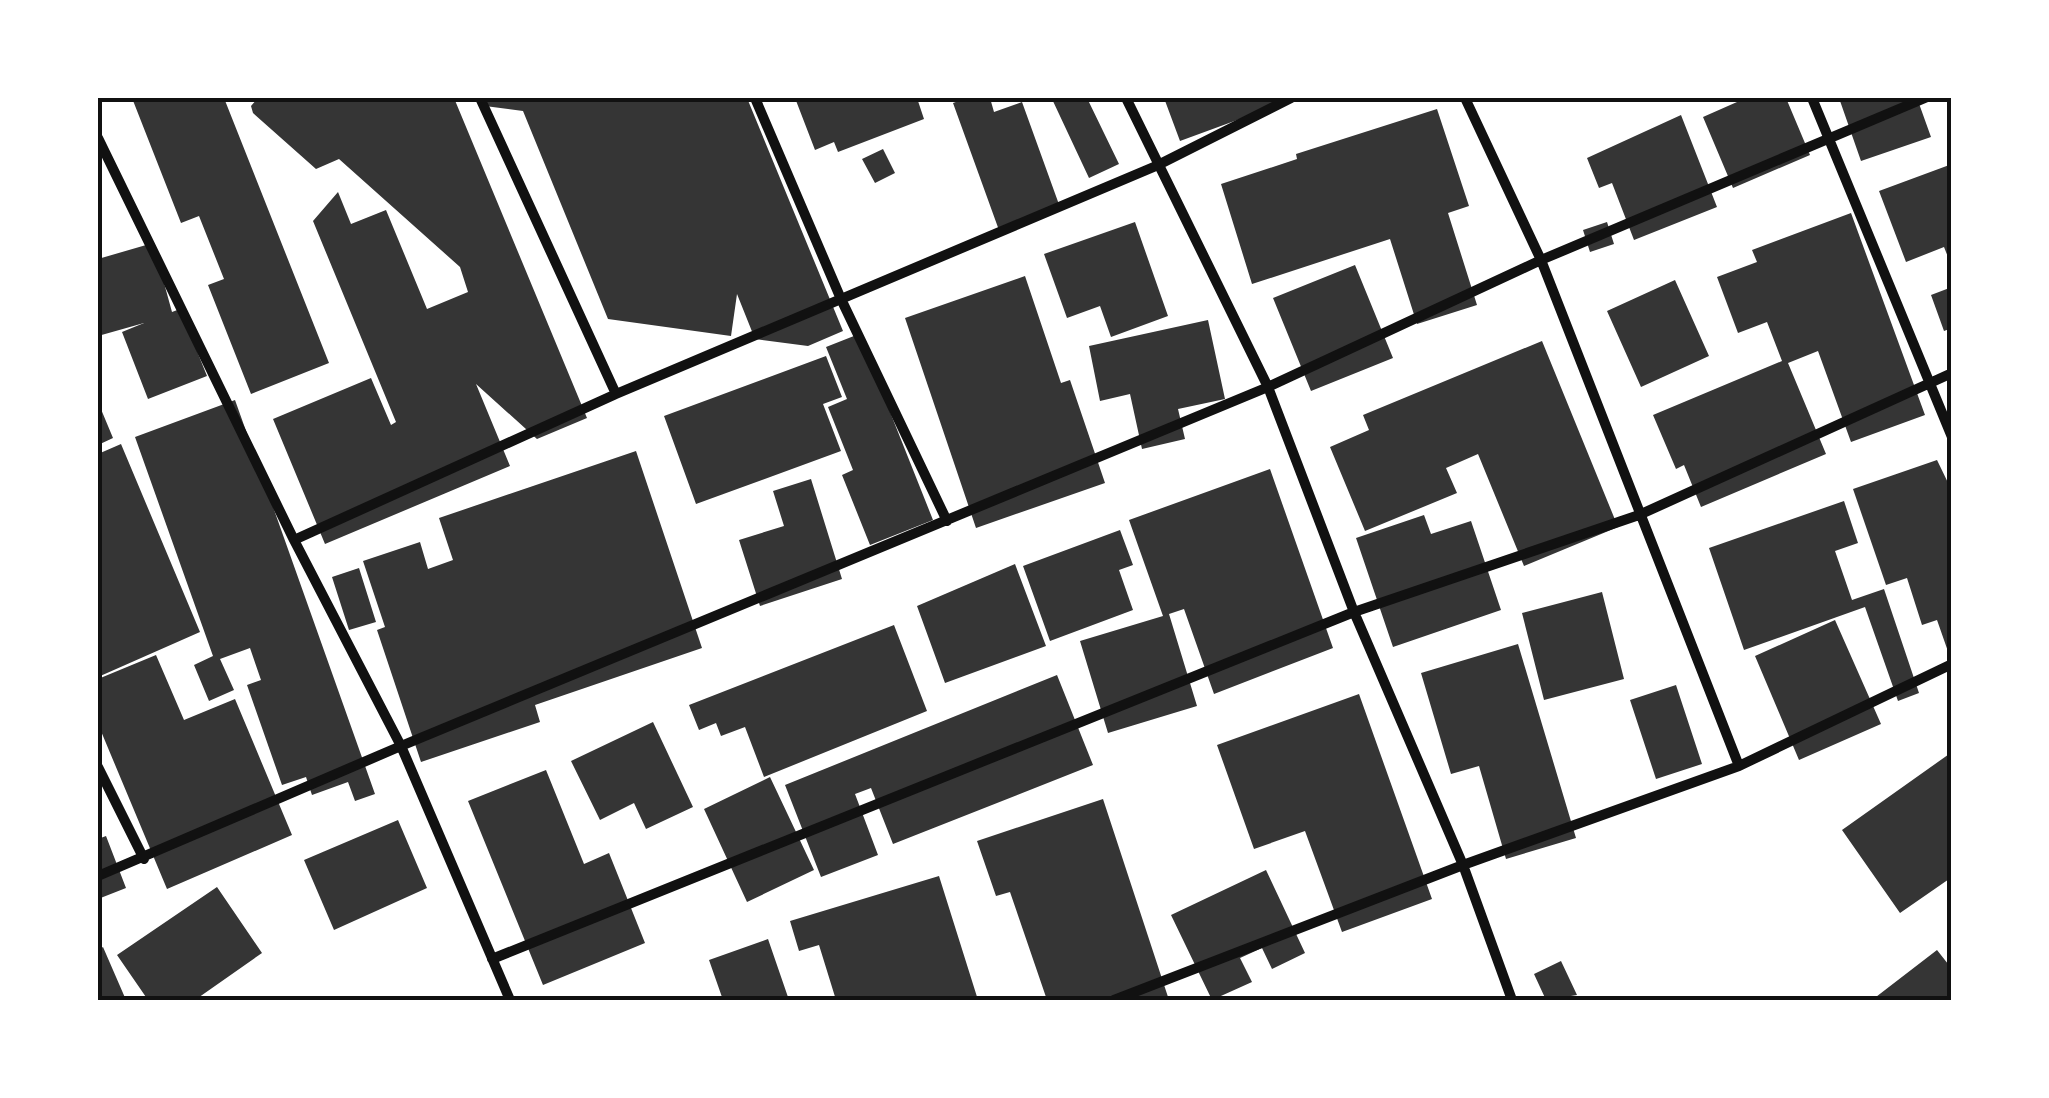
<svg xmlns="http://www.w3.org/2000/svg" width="2049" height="1098" viewBox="0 0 2049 1098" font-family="'DM Sans',sans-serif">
	<rect width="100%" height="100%" fill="#fff"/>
	<path fill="#353535" d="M132 98H224L329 363 251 394 208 285 224 279 199 216 181 223Z
		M258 98H454L587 418 537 439 476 384 510 466 325 544 273 419 371 378 391 425 396 422 313 221 338 192 351 224 386 210 427 309 468 292 460 267 339 159 316 169 253 113 251 106Z
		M482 98H747L843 331 808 346 755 339 737 294 731 336 608 319 523 111 485 106Z
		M795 98H917L924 119 838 152 834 142 815 150Z
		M967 98H990L994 112 1022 102 1061 210 1000 233 953 103Z
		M1087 98 1119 164 1089 178 1052 99Z
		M1164 98H1275L1278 105 1180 141Z
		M1735 98H1786L1810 155 1733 188 1703 117 1737 102Z
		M1839 98H1917L1931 137 1861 161Z
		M1437 109 1469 206 1448 213 1477 305 1417 324 1390 239 1252 284 1221 184 1297 159 1296 154Z
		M1681 115 1717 207 1634 240 1612 183 1599 188 1587 158Z
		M883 149 895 173 875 183 862 159Z
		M1952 164V267L1944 247 1906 262 1879 191Z
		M1851 213 1925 415 1851 442 1818 351 1788 363 1826 454 1701 507 1684 465 1676 469 1653 415 1782 361 1767 322 1738 333 1717 277 1757 262 1752 250Z
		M1135 222 1168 316 1111 337 1100 306 1067 318 1044 254Z
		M1607 222 1614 244 1590 252 1583 230Z
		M153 243 172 312 180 309 207 376 148 399 122 332 144 323 98 336V259Z
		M1355 265 1393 358 1311 391 1273 298Z
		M1025 276 1061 383 1070 380 1105 483 976 528 905 318Z
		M1675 280 1709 356 1641 387 1607 311Z
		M1952 287V328L1944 331 1931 295Z
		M1208 320 1225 399 1178 409 1185 439 1142 449 1130 394 1100 401 1089 346Z
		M859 334 933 520 870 545 842 475 853 470 828 407 847 399 826 347Z
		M1542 341 1618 527 1524 566 1478 454 1446 468 1457 493 1365 531 1330 447 1369 430 1363 415Z
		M826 356 842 397 823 404 841 451 696 504 664 416Z
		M235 400 375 794 355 801 348 782 312 795 306 777 282 785 247 685 261 680 250 648 220 659 234 690 209 701 194 665 213 656 135 437Z
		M98 402 113 438 98 445Z
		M121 444 200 632 98 677V454Z
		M636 451 702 648 535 705 540 722 421 762 377 630 385 627 363 561 420 542 428 569 453 560 439 518Z
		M1937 460 1952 491 1951 660 1937 620 1922 625 1907 578 1886 585 1853 489Z
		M1270 469 1333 648 1214 694 1184 609 1169 614 1197 706 1108 733 1080 641 1163 616 1129 520Z
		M811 479 842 579 760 606 739 540 784 526 773 491Z
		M1844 501 1858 543 1835 551 1852 600 1884 589 1919 693 1898 701 1865 607 1744 650 1709 548Z
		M1424 515 1431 534 1471 521 1501 610 1393 647 1356 538Z
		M1120 530 1133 565 1119 570 1133 610 1050 641 1023 566Z
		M1015 564 1046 646 945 683 917 606Z
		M359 568 376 622 349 630 332 577Z
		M1602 592 1624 679 1544 700 1522 613Z
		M1835 620 1881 724 1799 760 1755 656Z
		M894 625 927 711 764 777 745 727 721 736 716 723 699 730 689 705Z
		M1518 644 1576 838 1506 859 1479 766 1451 774 1421 673Z
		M156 655 184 720 235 699 292 835 167 889 98 724V679Z
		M1057 675 1093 765 893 844 871 788 855 794 878 855 821 877 785 785Z
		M1676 685 1702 764 1656 779 1630 700Z
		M1359 694 1432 899 1342 932 1305 831 1254 849 1217 745Z
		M653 722 693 807 646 829 634 803 600 820 571 761Z
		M1952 752V877L1900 913 1842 830Z
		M546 770 584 864 609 853 645 943 543 985 468 801Z
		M770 777 814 870 747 902 704 809Z
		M1103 799 1169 1000H1047L1010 892 996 896 977 841Z
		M398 820 427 888 334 930 304 860Z
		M106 836 126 888 98 899V839Z
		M1266 870 1305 953 1272 969 1262 948 1240 958 1252 982 1212 1000 1171 915Z
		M939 876 978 1000H836L819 945 799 951 790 921Z
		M217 887 262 953 195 1000H148L117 955Z
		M768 939 789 1000H723L709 960Z
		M103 947 126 1000H98V950Z
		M1937 950 1952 969V1000H1872Z
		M1561 961 1577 995 1546 1000 1534 974Z"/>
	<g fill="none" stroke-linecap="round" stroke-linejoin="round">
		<path stroke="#111" stroke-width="10" d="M480 98 616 394
			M755 98 841 299 947 521
			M1126 98 1268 387 1354 612 1463 865 1512 1000
			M1465 98 1541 260 1739 766
			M1812 98 1952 437
			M98 138 294 540 401 746 510 1000
			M294 540 616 394 1156 166 1291 98
			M98 767 144 859
			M98 876 401 746 1268 387 1541 260 1925 98
			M492 959 1354 612 1639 515 1952 373
			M1114 1000 1463 865 1739 766 1952 664"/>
	</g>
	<rect width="2049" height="1098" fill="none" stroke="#ffffff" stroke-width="200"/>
	<rect x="100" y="100" width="1849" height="898" fill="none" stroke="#111" stroke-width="4"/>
</svg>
